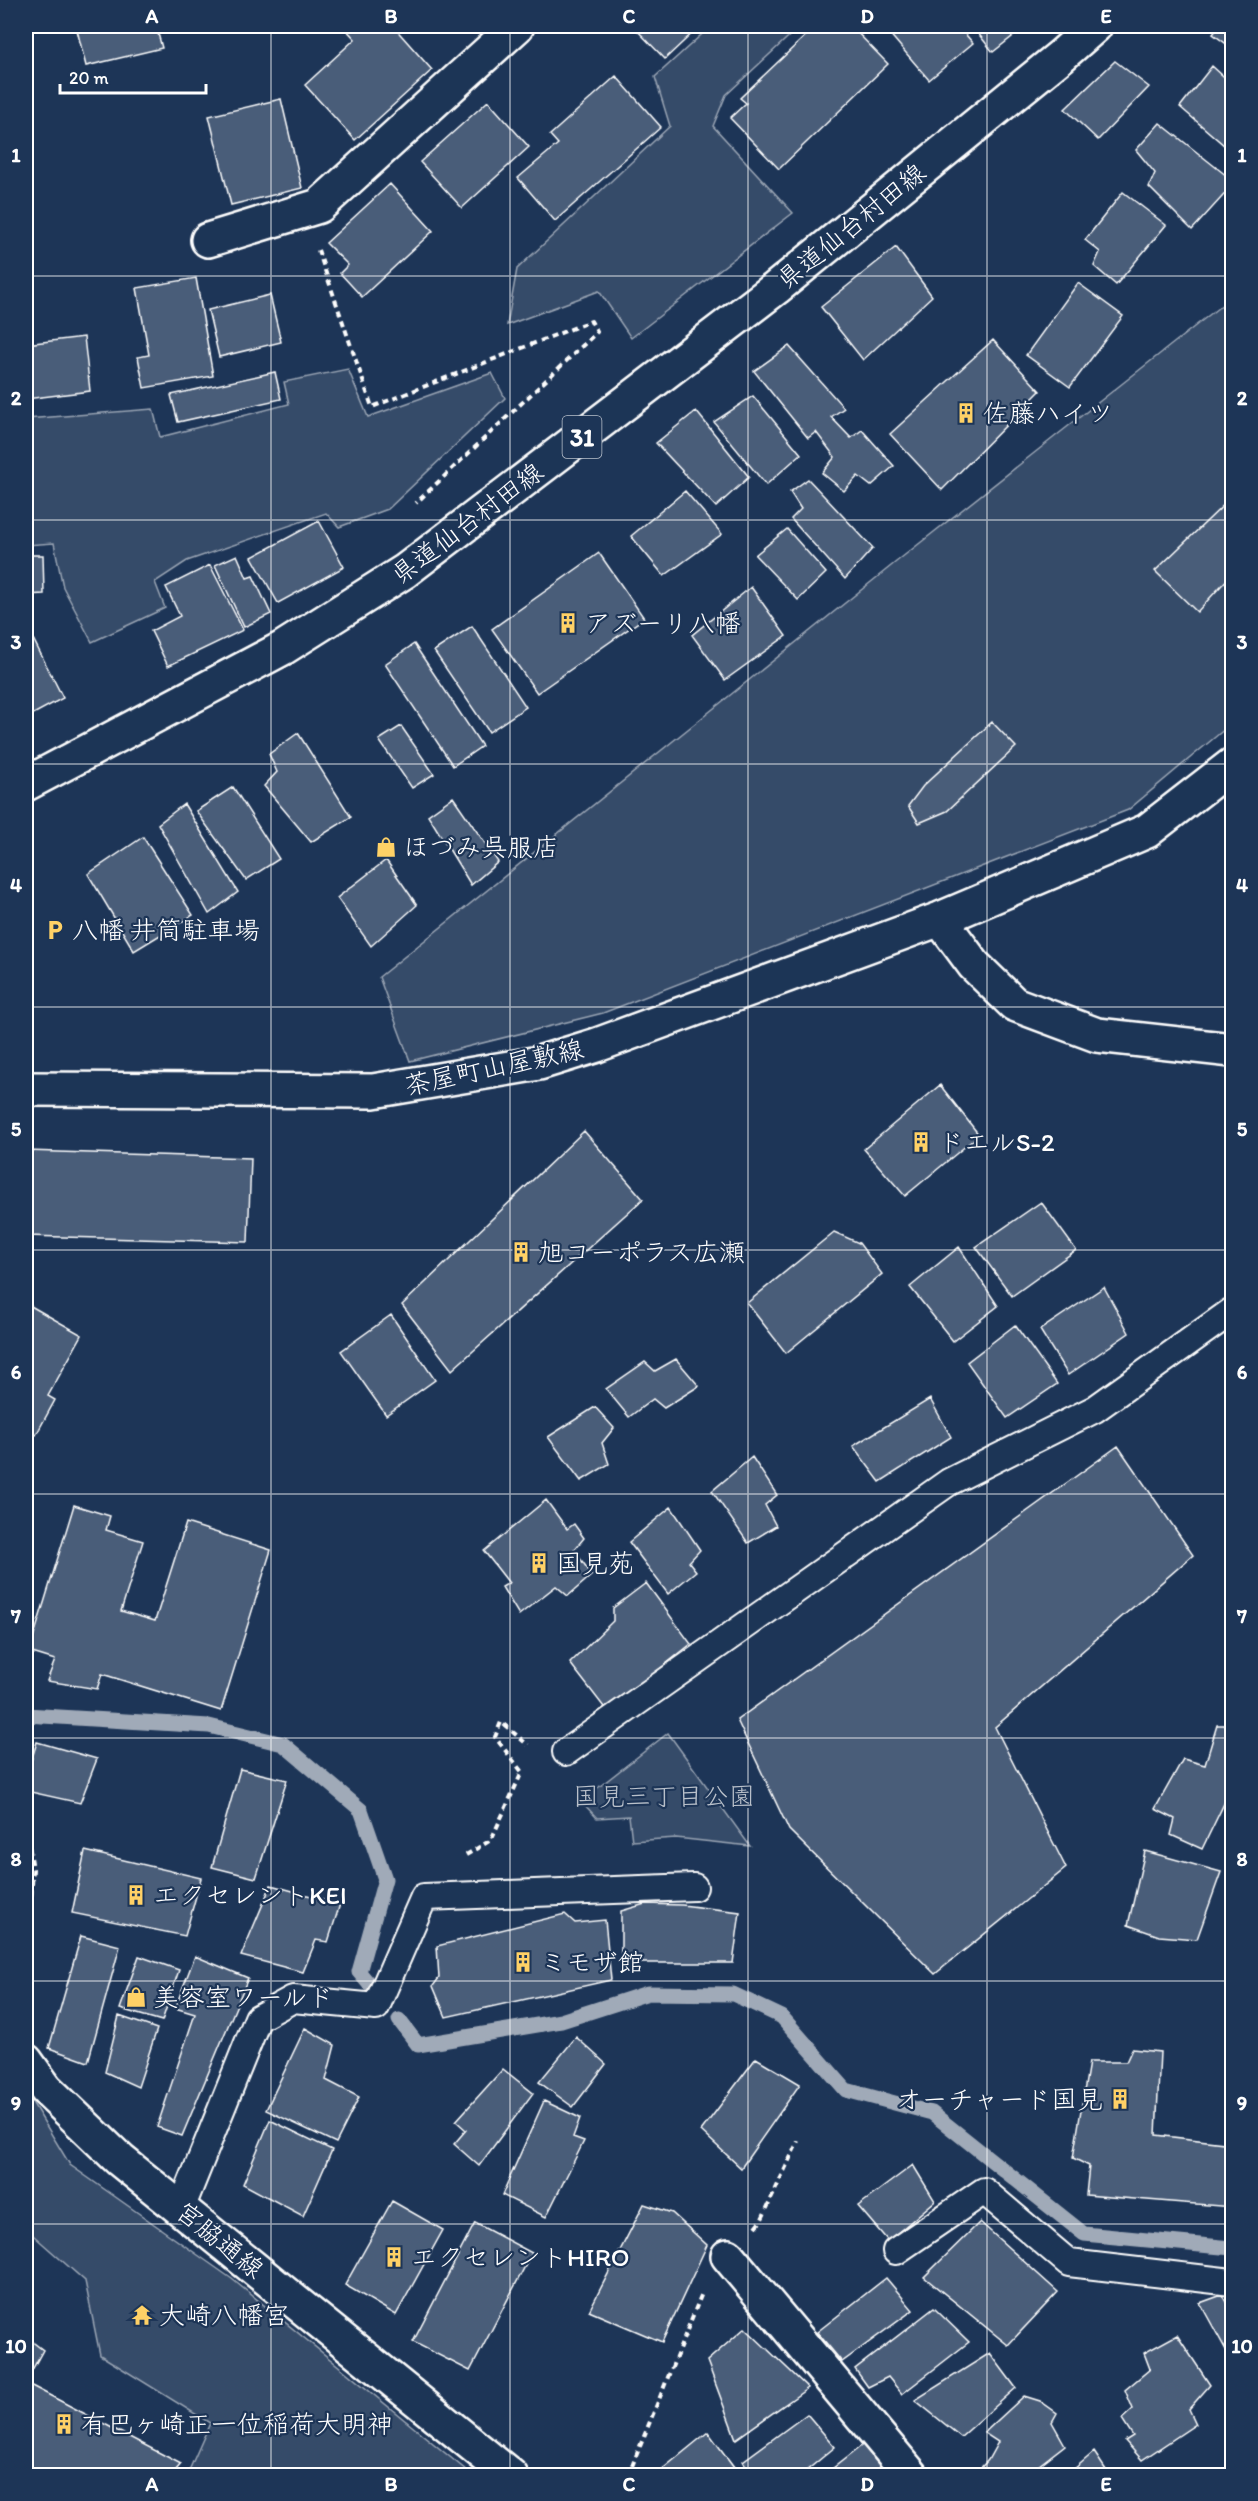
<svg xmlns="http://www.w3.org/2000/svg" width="1258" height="2501" viewBox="0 0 1258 2501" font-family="Itim,'Klee One',sans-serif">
	<rect width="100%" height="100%" fill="#1d3557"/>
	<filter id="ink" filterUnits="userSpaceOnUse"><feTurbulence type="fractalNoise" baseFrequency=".0167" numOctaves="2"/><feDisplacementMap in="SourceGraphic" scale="12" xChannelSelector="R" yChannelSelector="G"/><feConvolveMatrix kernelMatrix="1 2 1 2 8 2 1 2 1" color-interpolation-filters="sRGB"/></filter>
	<g filter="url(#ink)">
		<path fill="#364b69" stroke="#9aa5b4" stroke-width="1.5" d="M711 26H800L726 95 713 126 793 213 631 338 599 291 507 325 517 269 670 126 655 77Z
			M1232 297V723L1128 810 603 1013 410 1061 379 977 901 558Z
			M348 369 368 417 492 373 505 398 388 509 339 527 326 513 187 561 155 582 165 608 92 642 63 587 54 543 26 545V419L153 409 160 437 289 404 284 382Z
			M668 1733 750 1846 676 1838 632 1841 629 1816 597 1818 581 1801Z
			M26 2092 70 2165 232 2279 472 2475H187L210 2423 100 2355 85 2281 26 2229Z"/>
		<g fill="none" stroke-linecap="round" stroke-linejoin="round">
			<path stroke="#a0aab8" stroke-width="15" d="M26 1715 209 1726 283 1744 361 1810 385 1879 359 1972 370 1985
				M399 2020 418 2045 561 2021 648 1993 733 1994 782 2017 846 2090 932 2113 1084 2234 1232 2248"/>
		</g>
		<path fill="#4a5d79" stroke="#fff" stroke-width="1.5" d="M76 26H156L162 48 86 66Z
			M187 26H214L190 34Z
			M343 26H393L432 70 355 140 305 85 355 39Z
			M633 26H700L665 59Z
			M816 26H851L888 64 779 169 730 118 746 103 740 98Z
			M883 26H958L973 43 929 80Z
			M972 26H1026L993 52Z
			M1219 26H1232V48L1213 34Z
			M1115 61 1149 87 1098 140 1065 109Z
			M1212 66 1232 84V152L1180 107Z
			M616 76 661 127 555 221 518 178 558 144 550 135Z
			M281 99 302 188 231 205 209 116Z
			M488 101 529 147 462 208 420 162Z
			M1160 123 1232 180V186L1192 230 1149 187 1155 173 1136 150Z
			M390 184 433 231 362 297 340 273 348 265 326 243Z
			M1123 192 1166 225 1116 285 1094 266 1100 252 1085 240Z
			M896 247 932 296 863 360 821 307Z
			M196 278 213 376 144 388 138 357 149 355 137 288Z
			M1078 283 1123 316 1070 387 1026 355Z
			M270 295 281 342 219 357 208 310Z
			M84 337 90 391 26 399V344Z
			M993 340 1040 391 942 490 890 434Z
			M789 346 844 408 831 417 851 438 862 430 894 466 871 486 858 476 844 491 822 473 835 457 816 432 808 438 754 371Z
			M275 372 281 399 178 422 171 395Z
			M753 396 801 454 766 485 714 422Z
			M696 411 749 477 716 507 656 443Z
			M808 479 873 548 845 579 791 519 801 509 790 492Z
			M685 491 722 534 664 576 631 536Z
			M1232 497V574L1197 612 1155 571Z
			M319 521 344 567 278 603 252 557Z
			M787 529 826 573 798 600 755 555Z
			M599 553 644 618 537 693 492 629Z
			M26 555H43L44 594 26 595Z
			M237 555 247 578 253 576 271 614 244 627 215 565Z
			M210 565 243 630 168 666 151 631 180 616 166 587Z
			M751 587 786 636 725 680 692 635Z
			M26 625 63 698 26 718Z
			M472 626 526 707 489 732 434 651Z
			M414 644 482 746 453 766 385 664Z
			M992 722 1016 747 947 811 919 823 908 806 923 786Z
			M401 726 434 774 412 788 379 740Z
			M298 733 351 817 311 842 264 786 277 772 269 754Z
			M233 787 279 859 246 880 196 811Z
			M453 797 498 862 471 885 428 815Z
			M184 804 238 892 209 914 158 824Z
			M143 837 193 915 134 951 88 874Z
			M386 860 417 905 371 946 337 898Z
			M940 1085 979 1135 905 1196 864 1149Z
			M584 1131 643 1199 452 1370 402 1305Z
			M26 1151 251 1158 248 1242 26 1236Z
			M1041 1202 1076 1250 1012 1296 976 1247Z
			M834 1232 859 1243 882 1274 786 1353 747 1303Z
			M959 1247 998 1306 953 1341 910 1287Z
			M1104 1287 1129 1333 1068 1375 1040 1330Z
			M29 1305 82 1335 48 1396 55 1400 36 1435 26 1429V1311Z
			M391 1315 435 1380 386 1415 341 1351Z
			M1015 1325 1057 1384 1007 1418 967 1362Z
			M676 1359 699 1386 664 1408 653 1399 629 1417 606 1389 645 1362 655 1371Z
			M930 1399 951 1437 880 1482 853 1446Z
			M595 1407 614 1428 602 1443 609 1464 581 1481 548 1437Z
			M1118 1446 1193 1555 995 1727 1066 1868 935 1974 789 1830 737 1720Z
			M752 1457 777 1495 765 1505 776 1526 748 1543 712 1491Z
			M546 1500 567 1529 574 1524 584 1538 574 1550 592 1575 568 1596 556 1586 519 1615 502 1587 509 1583 484 1551Z
			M74 1505 110 1516 106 1530 143 1541 121 1611 155 1621 186 1523 271 1550 221 1711 102 1674 97 1689 47 1681 55 1660 29 1652Z
			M671 1507 700 1550 689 1562 696 1571 668 1594 629 1542Z
			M646 1583 691 1644 607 1711 570 1663 613 1621V1608Z
			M1232 1717V1787L1202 1849 1171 1835 1175 1819 1155 1809 1183 1759 1205 1765 1217 1725H1227Z
			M37 1742 97 1759 80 1803 26 1791V1777Z
			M240 1769 287 1780 256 1878 212 1867Z
			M85 1851 201 1878 185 1936 72 1913Z
			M1145 1851 1221 1872 1197 1939 1159 1936 1128 1925Z
			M271 1885 340 1904 328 1942 316 1940 303 1972 241 1956Z
			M645 1904 682 1905 740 1912 733 1963H621V1911Z
			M565 1914 575 1923 605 1920 611 1980 446 2017 433 1986 439 1978 437 1946Z
			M81 1936 120 1946 88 2062 49 2048Z
			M139 1956 179 1970 162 2021 120 2009Z
			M195 1956 248 1978 182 2136 157 2127 195 2014 175 2008Z
			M119 2016 157 2029 138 2087 105 2072Z
			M305 2028 335 2045 326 2080 359 2097 336 2143 266 2110Z
			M576 2037 606 2064 573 2107 539 2082Z
			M1132 2049 1160 2052 1156 2135 1232 2144V2207L1086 2195 1089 2166 1073 2158 1089 2062H1126Z
			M756 2058 800 2084 741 2168 701 2131Z
			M503 2069 533 2093 479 2166 454 2144 466 2130 456 2121Z
			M544 2101 580 2118 573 2137 584 2141 546 2217 502 2195Z
			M270 2120 332 2150 303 2216 243 2184Z
			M913 2165 935 2201 888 2241 858 2206Z
			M392 2201 443 2230 396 2315 345 2285Z
			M644 2204 672 2213 707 2245 662 2342 589 2311Z
			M980 2222 1058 2292 1008 2345 924 2277Z
			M475 2223 532 2253 470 2371 413 2342Z
			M886 2278 913 2310 842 2362 817 2332Z
			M1222 2295 1232 2313V2347L1226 2350 1200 2303Z
			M934 2308 969 2342 902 2394 888 2377 868 2387 855 2369Z
			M745 2328 808 2388 736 2439 707 2361Z
			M1177 2335 1210 2385 1189 2409 1196 2424 1142 2460 1125 2441 1133 2436 1122 2419 1133 2409 1125 2390 1150 2369 1144 2353Z
			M26 2337 43 2350 26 2381Z
			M990 2353 1016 2388 961 2437 915 2400Z
			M26 2383 181 2464 171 2476H26Z
			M1024 2396 1040 2401 1057 2413 1052 2422 1065 2445 1025 2476H973L988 2460 998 2442 984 2433Z
			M807 2414 835 2447 800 2476H752L743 2461Z
			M708 2432 737 2471 731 2476H654Z
			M865 2443 888 2476H823Z
			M1094 2452 1110 2476H1066Z"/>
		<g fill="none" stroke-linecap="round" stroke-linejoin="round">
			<g stroke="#fff" stroke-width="30">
				<path id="service" d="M566 1752 949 1482 1095 1409 1232 1311
					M181 2209 258 2018 293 1999 376 2007 424 1897 694 1887
					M896 2251 984 2191 1069 2263 1232 2282"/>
			</g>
			<g stroke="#fff" stroke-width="38">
				<path id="minor" d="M208 240 319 206 517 26
					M940 919 974 965 1014 1004 1097 1035 1232 1050
					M26 1089 373 1091 539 1063 597 1045 940 919 1147 831 1232 765
					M728 2256 912 2476"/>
			</g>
			<g stroke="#fff" stroke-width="38">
				<path id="tertiary" d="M26 2061 46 2089 120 2160 511 2476"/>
			</g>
			<g stroke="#fff" stroke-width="38">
				<path id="primary" d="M26 784 283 648 405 571 776 288 1061 56 1095 26"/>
			</g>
			<path stroke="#fff" stroke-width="4" stroke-dasharray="6 4.5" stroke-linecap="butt" d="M318 250 372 407 591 321 597 332 416 503
				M26 1827 33 1869 26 1978
				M466 1855 491 1840 522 1772 495 1737 501 1722 528 1745
				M756 2227 761 2221 798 2141
				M628 2476 702 2293"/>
			<use href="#service" stroke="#1d3557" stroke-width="26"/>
			<use href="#minor" stroke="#1d3557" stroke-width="33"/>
			<use href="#tertiary" stroke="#1d3557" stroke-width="33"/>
			<use href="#primary" stroke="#1d3557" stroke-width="33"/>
		</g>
	</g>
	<path fill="none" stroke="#fff" stroke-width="1.5" stroke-opacity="0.55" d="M271 26V2476M510 26V2476M748 26V2476M987 26V2476M26 276H1232M26 520H1232M26 764H1232M26 1007H1232M26 1250H1232M26 1494H1232M26 1738H1232M26 1981H1232M26 2224H1232"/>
	<defs>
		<g id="building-bare" transform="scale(1.62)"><path d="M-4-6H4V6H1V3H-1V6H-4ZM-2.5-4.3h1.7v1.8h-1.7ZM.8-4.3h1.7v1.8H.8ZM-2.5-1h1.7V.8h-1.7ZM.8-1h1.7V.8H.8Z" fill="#ffd166" stroke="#1d3557" stroke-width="2.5" paint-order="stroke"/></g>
		<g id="shop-bare" transform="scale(1.62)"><path d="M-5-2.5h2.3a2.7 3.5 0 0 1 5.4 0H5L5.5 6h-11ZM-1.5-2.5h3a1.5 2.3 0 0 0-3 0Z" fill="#ffd166" stroke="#1d3557" stroke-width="2.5" paint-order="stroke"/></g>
		<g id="parking-bare" transform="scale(1.62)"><path d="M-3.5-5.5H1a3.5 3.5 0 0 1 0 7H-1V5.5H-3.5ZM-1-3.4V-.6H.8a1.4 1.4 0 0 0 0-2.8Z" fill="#ffd166" stroke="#1d3557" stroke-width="2.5" paint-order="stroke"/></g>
		<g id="temple-bare" transform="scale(1.62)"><path d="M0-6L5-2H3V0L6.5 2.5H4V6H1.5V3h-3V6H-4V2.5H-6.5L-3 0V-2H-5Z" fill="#ffd166" stroke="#1d3557" stroke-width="2.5" paint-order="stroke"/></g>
	</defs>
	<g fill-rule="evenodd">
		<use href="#building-bare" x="966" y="413"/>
		<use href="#building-bare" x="568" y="623"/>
		<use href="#shop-bare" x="386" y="847"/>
		<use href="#parking-bare" x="55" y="930"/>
		<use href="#building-bare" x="921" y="1142"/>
		<use href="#building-bare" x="521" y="1252"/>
		<use href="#building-bare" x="539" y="1563"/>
		<use href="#building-bare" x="136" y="1895"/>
		<use href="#building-bare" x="523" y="1962"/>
		<use href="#shop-bare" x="136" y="1997"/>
		<use href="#building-bare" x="1120" y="2099"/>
		<use href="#building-bare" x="394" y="2257"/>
		<use href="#temple-bare" x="142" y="2315"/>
		<use href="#building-bare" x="64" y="2424"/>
	</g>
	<g text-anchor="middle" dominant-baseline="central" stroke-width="4.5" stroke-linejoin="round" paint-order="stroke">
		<rect fill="#1d3557" stroke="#bbc2cd" stroke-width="1.5" x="562.5" y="416" width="39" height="42" rx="4.5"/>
		<g font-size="24" font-weight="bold" fill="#fff">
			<text x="582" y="437">31</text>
		</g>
		<g font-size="26" fill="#fff" stroke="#1d3557">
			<text transform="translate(851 226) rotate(-39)">県道仙台村田線</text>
			<text transform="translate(467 523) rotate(-37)">県道仙台村田線</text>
			<text transform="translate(494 1067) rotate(-12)">茶屋町山屋敷線</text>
			<text transform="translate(220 2240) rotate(39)">宮脇通線</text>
		</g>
		<g font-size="26" fill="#fff" stroke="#1d3557" text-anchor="start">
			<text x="983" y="413">佐藤ハイツ</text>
			<text x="585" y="623">アズーリ八幡</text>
			<text x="403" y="847">ほづみ呉服店</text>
			<text x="72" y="930">八幡 井筒駐車場</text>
			<text x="938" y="1142">ドエルS-2</text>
			<text x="538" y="1252">旭コーポラス広瀬</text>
			<text x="556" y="1563">国見苑</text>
			<text x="153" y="1895">エクセレントKEI</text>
			<text x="540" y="1962">ミモザ館</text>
			<text x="153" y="1997">美容室ワールド</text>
			<text x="1103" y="2099" text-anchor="end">オーチャード国見</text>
			<text x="411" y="2257">エクセレントHIRO</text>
			<text x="159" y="2315">大崎八幡宮</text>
			<text x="81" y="2424">有巴ヶ崎正一位稲荷大明神</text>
		</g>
		<g font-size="26" fill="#b9c0ca" stroke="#1d3557">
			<text x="664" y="1796">国見三丁目公園</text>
		</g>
	</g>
	<rect width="1258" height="2501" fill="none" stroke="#1d3557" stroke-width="66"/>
	<path d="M60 84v9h146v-9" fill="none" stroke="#ffffff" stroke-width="3"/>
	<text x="69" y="84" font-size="18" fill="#ffffff" stroke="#1d3557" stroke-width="4.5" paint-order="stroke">20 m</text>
	<rect x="33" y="33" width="1192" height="2435" fill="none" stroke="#fff" stroke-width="2"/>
	<g font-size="20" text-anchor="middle" font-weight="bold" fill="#fff">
		<text x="152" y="23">A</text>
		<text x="391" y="23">B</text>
		<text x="629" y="23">C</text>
		<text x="867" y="23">D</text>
		<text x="1106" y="23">E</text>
		<text x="16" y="162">1</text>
		<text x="1242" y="162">1</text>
		<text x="16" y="405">2</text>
		<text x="1242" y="405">2</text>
		<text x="16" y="649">3</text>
		<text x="1242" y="649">3</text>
		<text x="16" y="892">4</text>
		<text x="1242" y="892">4</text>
		<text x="16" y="1136">5</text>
		<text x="1242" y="1136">5</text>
		<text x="16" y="1379">6</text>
		<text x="1242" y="1379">6</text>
		<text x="16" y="1623">7</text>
		<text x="1242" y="1623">7</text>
		<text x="16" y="1866">8</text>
		<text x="1242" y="1866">8</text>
		<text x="16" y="2110">9</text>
		<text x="1242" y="2110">9</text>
		<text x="16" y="2353">10</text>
		<text x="1242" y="2353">10</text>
		<text x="152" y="2491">A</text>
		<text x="391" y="2491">B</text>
		<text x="629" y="2491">C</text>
		<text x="867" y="2491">D</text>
		<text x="1106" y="2491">E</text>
	</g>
</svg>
